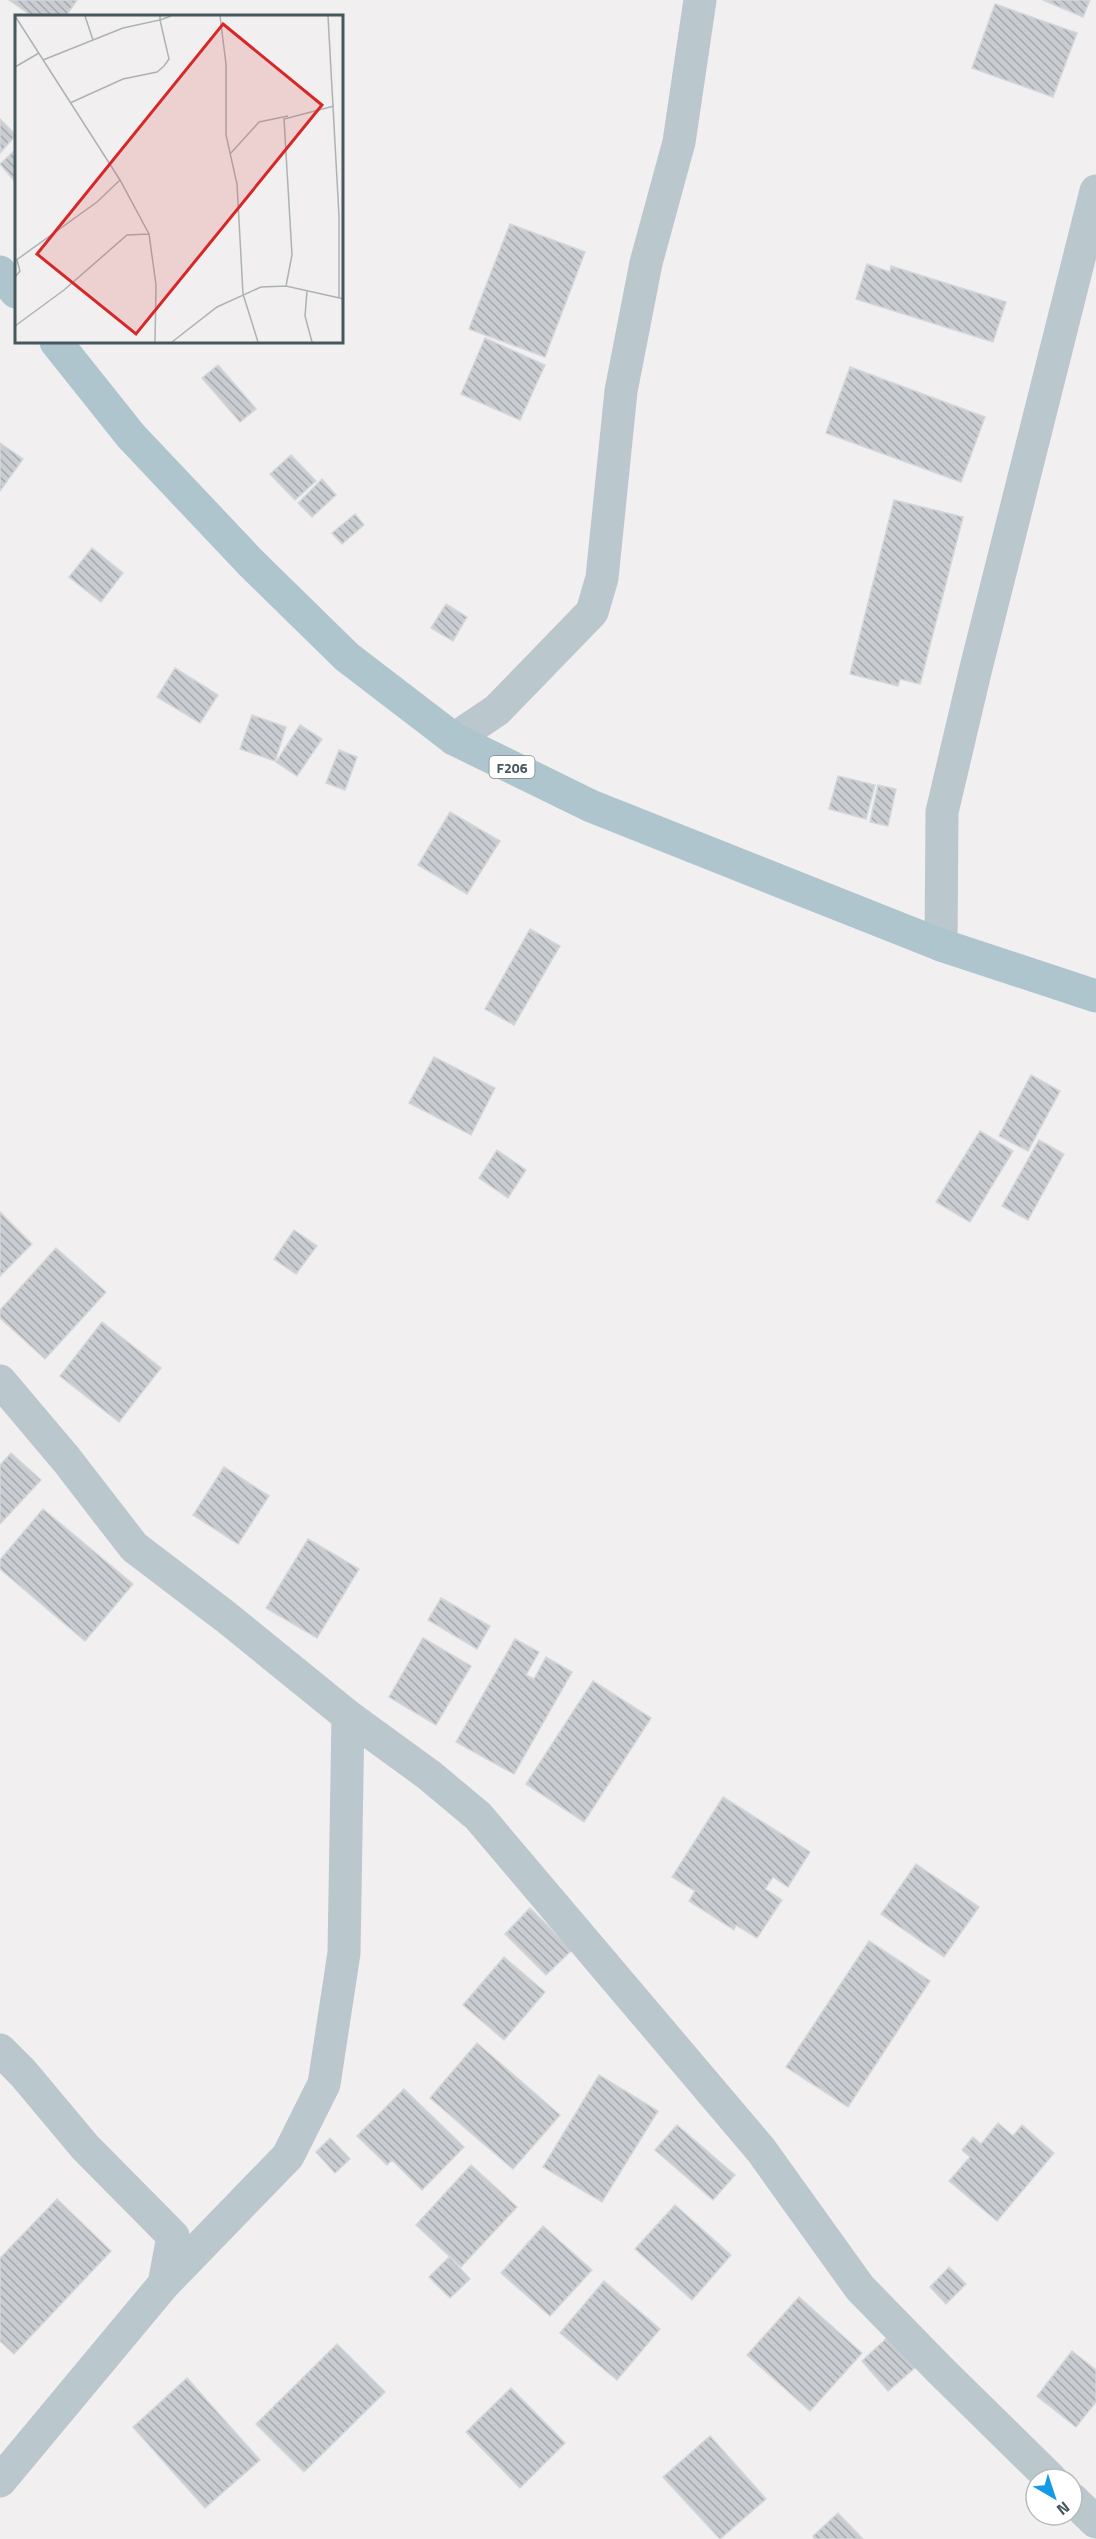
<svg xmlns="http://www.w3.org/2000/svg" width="1096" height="2539" viewBox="0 0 1096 2539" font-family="'Titillium Web',sans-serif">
	<defs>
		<pattern id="building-back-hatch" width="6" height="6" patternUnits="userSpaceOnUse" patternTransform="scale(1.5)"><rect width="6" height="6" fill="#c9cdd2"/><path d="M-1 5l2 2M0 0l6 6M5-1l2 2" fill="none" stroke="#a5a9ae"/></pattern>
	</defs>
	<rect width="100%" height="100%" fill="#f1efef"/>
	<path fill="url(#building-back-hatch)" stroke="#d3d7da" stroke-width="1.5" d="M9 0H77L66 16H32Z
		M1043 0H1090L1083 17Z
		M995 4 1077 33 1053 97 972 68Z
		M0 119 16 135 0 153Z
		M16 149V183L0 164Z
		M510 224 585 252 545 357 469 329Z
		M867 264 890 272 891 266 1006 302 993 342 856 299Z
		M485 338 545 365 520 420 461 394Z
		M218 365 256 409 240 422 202 378Z
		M850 367 985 417 961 482 826 433Z
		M0 443 23 459 0 491Z
		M291 455 316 481 295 500 270 474Z
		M322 479 336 495 312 517 298 503Z
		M894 500 963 517 920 684 900 679 898 686 850 674Z
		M355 514 364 525 342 544 332 533Z
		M92 548 123 573 101 602 69 577Z
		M446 604 467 617 453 641 431 628Z
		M175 668 218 695 200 723 157 697Z
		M252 715 286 727 275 761 240 749Z
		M300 725 322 739 297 776 276 762Z
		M339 750 357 757 345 790 326 783Z
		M838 776 875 785 866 819 829 809Z
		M878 785 896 789 888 826 870 822Z
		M450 812 500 841 467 894 418 865Z
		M530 929 560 946 514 1025 485 1009Z
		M434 1057 495 1088 471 1135 409 1103Z
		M1031 1075 1060 1091 1028 1151 999 1136Z
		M980 1131 1013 1151 970 1222 936 1202Z
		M1039 1140 1064 1154 1028 1220 1002 1206Z
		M497 1150 526 1170 508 1198 479 1178Z
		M0 1212 32 1244 0 1276Z
		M294 1230 317 1246 296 1274 274 1259Z
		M56 1248 106 1292 45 1359 0 1318V1310Z
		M102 1322 161 1368 119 1422 60 1376Z
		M11 1453 41 1480 0 1524V1465Z
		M224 1467 269 1496 238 1544 193 1515Z
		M43 1509 133 1584 85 1641 0 1569V1560Z
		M308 1539 359 1569 317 1638 266 1608Z
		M441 1598 490 1626 477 1649 428 1620Z
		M423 1638 471 1666 436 1725 389 1697Z
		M515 1639 539 1652 526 1675 534 1679 546 1657 572 1672 514 1774 456 1742Z
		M593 1681 651 1718 584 1822 526 1784Z
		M723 1797 810 1852 788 1887 773 1877 765 1889 782 1900 757 1938 736 1925 734 1930 689 1901 695 1891 672 1877Z
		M916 1864 979 1907 944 1957 881 1914Z
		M530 1908 572 1950 546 1975 505 1934Z
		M869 1941 930 1981 848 2107 786 2067Z
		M504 1957 545 1992 504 2040 463 2005Z
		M477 2043 560 2115 513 2169 430 2098Z
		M599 2075 658 2111 602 2202 543 2167Z
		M404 2089 464 2147 422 2190 392 2160 387 2165 357 2136Z
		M998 2123 1013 2136 1022 2125 1054 2153 997 2221 949 2181 970 2157 962 2150 973 2137 981 2144Z
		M677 2125 735 2175 713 2200 655 2150Z
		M330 2138 350 2159 335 2173 316 2152Z
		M471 2165 517 2207 461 2267 416 2225Z
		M57 2199 111 2251 14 2354 0 2341V2258Z
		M675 2205 731 2255 692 2300 635 2249Z
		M543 2226 592 2270 550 2316 501 2273Z
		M449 2257 470 2279 450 2298 429 2277Z
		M949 2267 966 2284 946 2304 930 2287Z
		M604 2281 660 2329 617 2380 560 2333Z
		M799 2297 862 2353 810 2411 747 2355Z
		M889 2336 916 2367 888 2391 862 2361Z
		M337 2344 385 2392 304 2472 256 2424Z
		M1072 2351 1096 2370V2402L1076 2427 1037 2396Z
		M187 2378 260 2460 205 2508 133 2427Z
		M511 2388 565 2443 520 2488 466 2432Z
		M710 2436 766 2499 720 2539 663 2477Z
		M838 2513 863 2539H815L813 2536Z"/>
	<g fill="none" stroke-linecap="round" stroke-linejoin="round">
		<path stroke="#bac7cc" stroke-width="33" d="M454 739 497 710 592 612 602 578 621 391 646 263 679 142 700 0
			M941 945 942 812 975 672 1096 191
			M0 1381 66 1459 134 1547 226 1617 348 1716 429 1775 478 1816 761 2150 860 2288 940 2370 1051 2479
			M0 2050 23 2073 85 2147 173 2236 164 2284 0 2481
			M164 2284 288 2156 324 2084 344 1953 348 1716
			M1072 2499 1096 2522"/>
		<path stroke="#aec5ce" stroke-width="33" d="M0 272 16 292
			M56 342 131 436 251 563 347 657 454 739 591 806 941 945 1096 996"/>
	</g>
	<g text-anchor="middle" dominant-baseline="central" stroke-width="6" stroke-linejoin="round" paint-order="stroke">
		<rect fill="#fff" stroke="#7e898e" stroke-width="1.5" x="489.5" y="756" width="45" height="22" rx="4.5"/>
		<g font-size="14" font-weight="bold" fill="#46575d">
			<text x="512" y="767">F206</text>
		</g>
	</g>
	<g transform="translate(15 15)">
		<rect width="328" height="328" fill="#f1efef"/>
		<path fill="none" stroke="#adb2b5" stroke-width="1.5" d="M0 1 105 165 134 219 141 270 140 327M70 1 78 25M205 1 211 49V120L222 169 228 279 243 327M313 1 324 201V283M28 45 108 13 145 5V1M0 52 24 38M55 88 108 64 142 57 149 51 154 44 145 5 156 1M215 139 244 107 273 101M0 246 82 187 105 165M0 262 5 256 2 245M271 271 277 240 269 104 319 91M292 276 290 301 297 327M0 311 49 275 112 220 134 219M157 327 202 292 246 272 271 271 329 284"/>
		<path fill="#d62828" fill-opacity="0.15" stroke="#d62828" stroke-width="3" d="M208 9 307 90 121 319 22 239Z"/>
		<rect width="328" height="328" fill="none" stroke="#46575d" stroke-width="3"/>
	</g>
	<g transform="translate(1054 2497) rotate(141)"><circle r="28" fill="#ffffff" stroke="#b5bcbe" stroke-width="1.5"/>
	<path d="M0-4.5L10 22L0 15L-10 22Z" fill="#159ae5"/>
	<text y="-9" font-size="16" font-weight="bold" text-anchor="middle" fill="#46575d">N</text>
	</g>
</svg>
